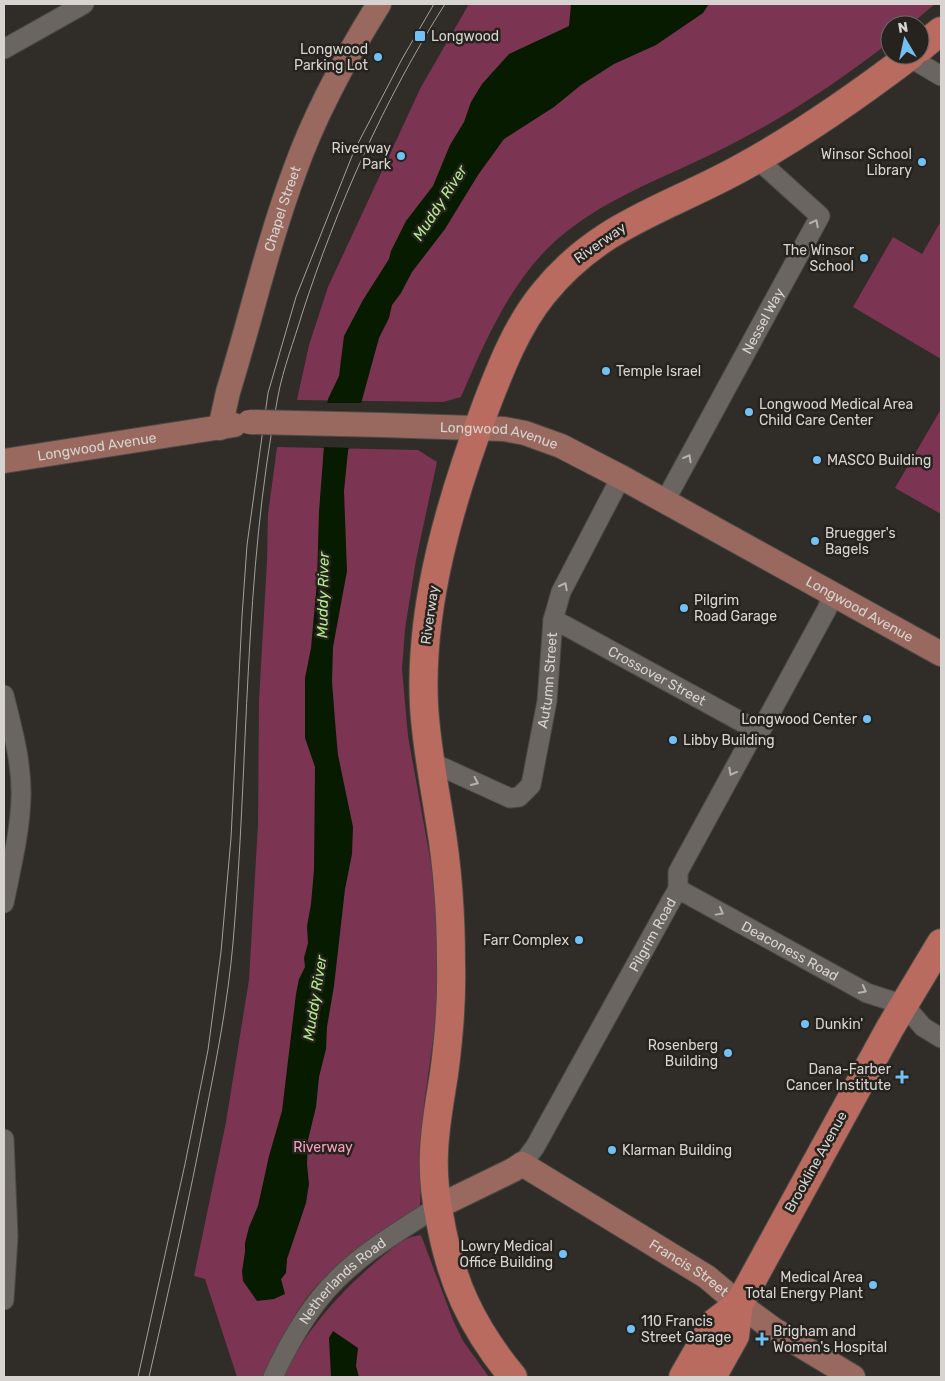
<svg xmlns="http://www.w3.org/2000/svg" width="945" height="1381" viewBox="0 0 945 1381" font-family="Rubik,sans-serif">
	<rect width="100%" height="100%" fill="#302c27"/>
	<path fill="#7c3453" d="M469 4H935L910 25H890V42C839 81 786 117 728 146 668 177 598 199 548 248 507 289 484 344 461 397L443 402 297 400 309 345 328 287 421 87Z
		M941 221V359L853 307 893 237 922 254Z
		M941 409V514L895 488Z
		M277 447 418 450 437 462 416 560 405 629 402 669 408 736 435 886 439 977 435 1026 424 1104 420 1206C374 1235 326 1265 297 1312 284 1333 274 1355 264 1377H237L205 1279 194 1276 226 1122 249 980 258 824 259 700 267 561 268 514Z
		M421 1235 453 1320 463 1341 489 1377H284C304 1330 345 1287 384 1255 392 1249 400 1241 409 1238 413 1236 417 1236 421 1235Z"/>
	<path fill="#071b00" d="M571 4H709L703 13 656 45 614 64 581 85 554 107 504 139 478 175 445 229 412 272 401 293 392 305 389 318 379 338 348 451 344 491 347 571 333 647 332 682 336 733 338 755 353 827 352 854 345 889 334 986 327 1027 326 1049 319 1077 316 1107 308 1140 307 1164 309 1184 306 1203 287 1259 286 1273 281 1279 285 1294 274 1299 257 1301 243 1281 242 1271 245 1252V1243L249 1227 258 1206 269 1156 282 1111 296 994 299 979 305 967 304 958 308 943 307 926 311 904 314 870 315 767 305 738V678L311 648 317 582 319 512 327 405 328 399 339 376 344 336 363 300 389 259 391 251 406 221 433 186 450 145 464 122 471 102 482 84 509 54 569 26Z
		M333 1331 358 1348 356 1366 359 1377H331L329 1338Z"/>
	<path fill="#302c27" d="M325 403H364L351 448 321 447Z"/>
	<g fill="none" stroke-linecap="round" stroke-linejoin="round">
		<g stroke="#4d4946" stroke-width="21">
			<g id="minor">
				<path d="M4 49 84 4"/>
				<path d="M909 57 941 76"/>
				<path id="s1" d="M665 501 820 216 757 159"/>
				<path id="s2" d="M553 620 566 626 760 732"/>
				<path d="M4 695C12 728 22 762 21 797 20 833 11 868 4 903"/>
				<path id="s3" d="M431 762 510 798 519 797 531 785 547 701 553 620 561 592 621 477"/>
				<path id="s4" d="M678 889 867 993 904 1005 923 1027 941 1038"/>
				<path d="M4 1139 8 1237 4 1300"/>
				<path id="s5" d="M522 1164 535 1147 671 901 678 889V872L750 740 760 732 827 609 833 594"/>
				<path id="s6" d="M273 1377C286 1349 300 1323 320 1298 351 1259 396 1233 437 1207"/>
			</g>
		</g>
		<g stroke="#4d4946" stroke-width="26">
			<g id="major">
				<path id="s7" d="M382 425 504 429 525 433 561 446 621 477 941 654"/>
				<path id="s8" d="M220 428 228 392C251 318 268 242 295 170 316 111 346 57 379 4"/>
				<path id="s9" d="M4 461 234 425"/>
				<path id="s10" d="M437 1207 513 1170 522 1164 707 1277 739 1304 773 1329 853 1377"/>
			</g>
		</g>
		<g stroke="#4d4946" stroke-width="30">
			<path id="highway" d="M920 48 941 31
				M513 1377C471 1326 450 1280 439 1214 435 1194 433 1173 434 1152 435 1125 440 1100 444 1074 449 1037 452 1000 451 963 451 916 448 869 440 822 434 783 426 744 424 705 419 605 451 499 486 406 501 367 517 326 543 294 599 224 667 209 741 168 800 136 857 96 911 55
				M683 1377 714 1323 739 1304
				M712 1377 735 1336 739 1304 890 1028 941 943"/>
		</g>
		<use href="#minor" stroke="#6a6560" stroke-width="19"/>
		<use href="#major" stroke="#99695f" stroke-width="24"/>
		<use href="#highway" stroke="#b86b5e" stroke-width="28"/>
		<path stroke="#a3a09c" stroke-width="1" d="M138 1377 185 1164 208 1050 221 952 231 838 242 616 247 545 268 393 296 297 354 151 402 59 434 4
			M149 1377C169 1289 189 1201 206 1112 217 1057 228 1000 233 943 249 761 243 577 278 396 283 369 294 341 302 314 337 206 384 100 445 4"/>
		<g stroke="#4d4946" stroke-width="26" stroke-linecap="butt">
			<path id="major-bridge" d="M249 422 382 425"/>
		</g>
		<use href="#major-bridge" stroke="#99695f" stroke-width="24"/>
	</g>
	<defs><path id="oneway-chevron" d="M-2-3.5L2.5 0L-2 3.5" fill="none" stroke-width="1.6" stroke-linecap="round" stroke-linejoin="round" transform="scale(1.25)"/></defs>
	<g stroke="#b6b2ae">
		<use href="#oneway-chevron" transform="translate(815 223) rotate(-63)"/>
		<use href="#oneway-chevron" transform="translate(688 458) rotate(-61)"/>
		<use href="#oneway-chevron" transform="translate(564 586) rotate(-63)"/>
		<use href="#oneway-chevron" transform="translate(732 772) rotate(119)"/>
		<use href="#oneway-chevron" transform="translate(475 782) rotate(25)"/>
		<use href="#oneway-chevron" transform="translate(720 912) rotate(29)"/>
		<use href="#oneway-chevron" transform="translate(863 990) rotate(27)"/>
	</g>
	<g fill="#71c1f5" stroke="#26221e" stroke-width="2">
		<rect x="414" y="30" width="12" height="12" rx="2.5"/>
		<circle cx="378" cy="57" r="5"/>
		<circle cx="401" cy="156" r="5"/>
		<circle cx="922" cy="162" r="5"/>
		<circle cx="864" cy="258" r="5"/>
		<circle cx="606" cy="371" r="5"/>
		<circle cx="749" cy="412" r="5"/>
		<circle cx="817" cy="460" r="5"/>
		<circle cx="815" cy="541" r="5"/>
		<circle cx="684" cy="608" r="5"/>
		<circle cx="867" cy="719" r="5"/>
		<circle cx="673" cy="740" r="5"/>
		<circle cx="579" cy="940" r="5"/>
		<circle cx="805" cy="1024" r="5"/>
		<circle cx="728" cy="1053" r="5"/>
		<path d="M899.5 1069.5h5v5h5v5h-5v5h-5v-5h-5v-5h5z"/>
		<circle cx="612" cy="1150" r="5"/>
		<circle cx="563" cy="1254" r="5"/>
		<circle cx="873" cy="1285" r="5"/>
		<circle cx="631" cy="1329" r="5"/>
		<path d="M759.5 1331.5h5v5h5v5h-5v5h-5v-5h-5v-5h5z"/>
	</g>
	<g text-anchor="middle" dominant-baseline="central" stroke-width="5" stroke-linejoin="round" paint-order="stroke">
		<g font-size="14" fill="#d6d3d0" stroke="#26221e" text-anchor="start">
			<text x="431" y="36">Longwood</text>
			<text x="368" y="49" text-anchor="end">Longwood<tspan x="368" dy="16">Parking Lot</tspan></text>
			<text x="391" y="148" text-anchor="end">Riverway<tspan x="391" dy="16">Park</tspan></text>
			<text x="912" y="154" text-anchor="end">Winsor School<tspan x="912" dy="16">Library</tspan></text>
			<text x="854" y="250" text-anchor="end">The Winsor<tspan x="854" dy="16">School</tspan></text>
			<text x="616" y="371">Temple Israel</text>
			<text x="759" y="404">Longwood Medical Area<tspan x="759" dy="16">Child Care Center</tspan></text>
			<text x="827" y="460">MASCO Building</text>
			<text x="825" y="533">Bruegger's<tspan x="825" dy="16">Bagels</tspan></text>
			<text x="694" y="600">Pilgrim<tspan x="694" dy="16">Road Garage</tspan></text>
			<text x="857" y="719" text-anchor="end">Longwood Center</text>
			<text x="683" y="740">Libby Building</text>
			<text x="569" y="940" text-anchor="end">Farr Complex</text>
			<text x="815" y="1024">Dunkin'</text>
			<text x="718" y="1045" text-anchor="end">Rosenberg<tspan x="718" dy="16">Building</tspan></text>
			<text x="891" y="1069" text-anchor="end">Dana-Farber<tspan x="891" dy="16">Cancer Institute</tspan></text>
			<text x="622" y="1150">Klarman Building</text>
			<text x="553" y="1246" text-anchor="end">Lowry Medical<tspan x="553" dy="16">Office Building</tspan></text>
			<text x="863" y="1277" text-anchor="end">Medical Area<tspan x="863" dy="16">Total Energy Plant</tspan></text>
			<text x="641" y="1321">110 Francis<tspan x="641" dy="16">Street Garage</tspan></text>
			<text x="773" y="1331">Brigham and<tspan x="773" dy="16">Women's Hospital</tspan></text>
		</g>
		<g font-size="14" fill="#d6d3d0" stroke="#26221e">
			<text stroke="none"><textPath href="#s8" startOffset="228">Chapel Street</textPath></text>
			<text transform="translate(600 243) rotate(-35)">Riverway</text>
			<text stroke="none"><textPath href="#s1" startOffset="205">Nessel Way</textPath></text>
			<text stroke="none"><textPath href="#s7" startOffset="118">Longwood Avenue</textPath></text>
			<text stroke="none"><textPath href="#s9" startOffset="94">Longwood Avenue</textPath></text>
			<text stroke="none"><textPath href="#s7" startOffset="522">Longwood Avenue</textPath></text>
			<text transform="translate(430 615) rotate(-82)">Riverway</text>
			<text stroke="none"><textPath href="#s2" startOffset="118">Crossover Street</textPath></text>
			<text stroke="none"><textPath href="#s3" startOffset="219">Autumn Street</textPath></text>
			<text stroke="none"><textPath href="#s5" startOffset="264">Pilgrim Road</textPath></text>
			<text stroke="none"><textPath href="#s4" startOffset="128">Deaconess Road</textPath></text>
			<text transform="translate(816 1162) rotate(-61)">Brookline Avenue</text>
			<text stroke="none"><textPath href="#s10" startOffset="292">Francis Street</textPath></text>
			<text stroke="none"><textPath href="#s6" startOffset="120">Netherlands Road</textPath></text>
		</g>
		<g font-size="14" fill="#f9a1c2" stroke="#26221e">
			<text x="323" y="1147">Riverway</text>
		</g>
		<g font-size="15" font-style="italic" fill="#b1ec8c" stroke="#26221e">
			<text transform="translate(440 203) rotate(-57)">Muddy River</text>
			<text transform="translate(323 595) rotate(-89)">Muddy River</text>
			<text transform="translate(315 998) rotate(-81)">Muddy River</text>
		</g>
	</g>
	<rect width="945" height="1381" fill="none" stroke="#d6d3d0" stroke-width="10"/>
	<g transform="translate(905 40) rotate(351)"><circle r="24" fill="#26221e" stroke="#6c6965"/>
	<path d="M0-4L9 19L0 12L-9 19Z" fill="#71c1f5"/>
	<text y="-8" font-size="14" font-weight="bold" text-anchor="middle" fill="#d6d3d0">N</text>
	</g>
</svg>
